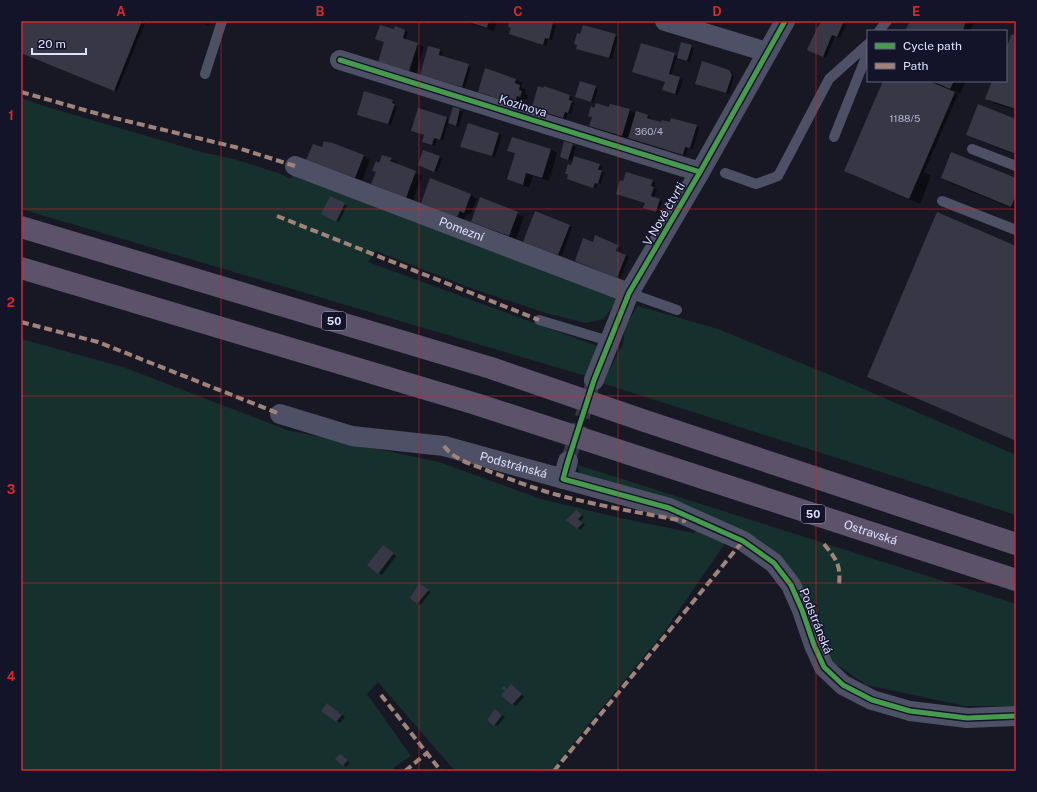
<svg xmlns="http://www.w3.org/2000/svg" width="1037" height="792" viewBox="0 0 1037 792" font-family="'Public Sans',sans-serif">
	<rect width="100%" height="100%" fill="#181825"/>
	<path fill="#16302d" d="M21 98 47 107 205 153 234 159 278 173 291 179 294 171 620 298 603 319 586 323 546 313 468 287 376 251 368 262 597 346 586 376 21 209Z
		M638 306 718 329 852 384 1016 455V515L602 383 623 344 626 324Z
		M21 339 123 367 287 430 439 462 541 499 620 518 694 533 697 528 726 542 664 632 586 727 552 771H455L378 682 367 694 411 756 396 766 391 771H21Z
		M578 465 1016 604V706H965L867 685 828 659 750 536 579 473Z"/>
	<path fill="#0007" d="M21 21H146L117 91 21 52Z
		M195 21H211L210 26Z
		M461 21H497L494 31Z
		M510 21H554L553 24 556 26 552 40 548 39 546 46 510 34 512 28Z
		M823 21H848L840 38 835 36 826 58 811 51Z
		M911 21H970L974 23 970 31H906Z
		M396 28 408 32 406 40 418 44 424 47 416 74 401 70 385 42 376 39 395 31Z
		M615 35 618 37 612 59 580 50Z
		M1016 35V110L993 103 987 99 993 81H1006V53Z
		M642 44 678 56 691 46 694 48 690 62 677 57 671 76 683 80 678 95 667 91 666 82Z
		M429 47 443 52 442 57 471 67 465 88 424 76Z
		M485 70 516 80 523 83 521 87 526 90 525 94 528 95 527 100 523 99 521 107 486 95 479 92Z
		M728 71 732 73 734 77 729 94 699 85Z
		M884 81H966L960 94 954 91V92L958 95 924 172 931 176 920 204 855 176 845 170Z
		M595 87 598 89 594 103 579 98Z
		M570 96 573 97 571 102 574 103 571 114 568 113 566 119 560 117V119L543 113 533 107Z
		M392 101 395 103 394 105 397 107 391 125 358 114Z
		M611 105 630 110 636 114 648 116 654 120V121L696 126 699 128 693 149 688 148 686 156 635 141 629 138V139L596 129 590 126 595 109 609 108Z
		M454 108 463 112 459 127 448 123 443 141 437 139 435 146 423 142 425 136 412 131 446 118 450 120Z
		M1016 120V155L978 140 968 135Z
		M499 134 502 135 495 157 464 148Z
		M565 142 576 147 573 156 603 166 601 171 604 173 601 184 598 183 596 188 568 179 569 175 566 173 572 167 573 161 564 158Z
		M323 148 363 156 370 160 362 181 345 174Z
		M551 149 557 153 549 181 533 176 529 188 508 179 516 153 508 150Z
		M424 151 443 158 437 172 422 166Z
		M391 159 398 163 397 165 422 176 413 200 372 184 380 164Z
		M942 178 1016 180V210L952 184Z
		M652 181 655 182 654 188 657 190 654 198 662 201 659 213 647 209 646 203 617 194Z
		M470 195 477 199 470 215 467 214 464 220 422 203Z
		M481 198 524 217 516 239 478 225 472 222Z
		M344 204 347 206 339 222 322 213Z
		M569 226 572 227 562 256 527 243Z
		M595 237 621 248 619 253 629 257 620 279 579 262 593 243Z
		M1016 247V441L878 382 868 376Z
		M579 513 584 517 581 521 585 525 580 530 568 520Z
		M386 548 396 556 382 575 369 565Z
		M423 586 431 592 420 605 417 603Z
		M514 687 524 697 516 706 513 704 508 689Z
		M330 706 345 717 340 723 323 710Z
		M495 710 505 717 497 726 494 725Z
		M343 757 350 763 346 767 344 765Z"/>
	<path fill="#373746" d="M21 21H142L114 91 21 53Z
		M466 21H489L487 28Z
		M509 21H550V22L553 23 549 39 545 38 543 45 509 34 511 28 508 27Z
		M822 21H844L837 37 832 35 823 57 807 50 817 28Z
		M910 21H966L963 30 966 31H905Z
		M380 25 394 29 395 26 405 30 403 38 418 43 409 71 378 62 384 42 375 39Z
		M583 25 616 34 609 58 576 49 577 45 574 44 577 33 580 34Z
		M1016 34V109L985 99 992 81H1006V50L1011 35Z
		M681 42 692 45 687 61 677 58Z
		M641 43 675 53 669 74 680 77 675 94 662 90 665 82 632 72Z
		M428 46 440 49 439 55 469 64 462 87 420 75Z
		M702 61 729 70 732 75 726 93 695 84Z
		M485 68 516 79 515 83 520 85 519 90 522 91 520 97 517 96 515 104 478 92Z
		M580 81 596 86 591 102 575 97Z
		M883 81H929L955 92 909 199 844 171Z
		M932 81H954L950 89Z
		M538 86 543 88 544 86 570 95 569 100 572 101 568 113 565 112 563 118 537 110V109L532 107Z
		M364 91 393 100 392 103 395 104 388 124 357 115Z
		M596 103 609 107 610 104 630 109 622 136 589 126 592 117 588 116 591 106 594 108Z
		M978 104 1016 119V154L966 135Z
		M453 107 460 109 456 126 448 123Z
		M418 108 447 117 440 140 434 138 432 145 422 142 424 135 411 131Z
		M636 111 648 115 647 118 661 122 662 120 670 122 671 118 697 125 690 148 685 147 683 155 628 138Z
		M468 123 499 133 492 156 460 147Z
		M512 137 551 149 542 178 526 173 523 185 507 179 515 153 507 151Z
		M324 141 330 143V142L364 155 355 178 306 160 313 144 322 147Z
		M564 141 573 144 568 160 560 157Z
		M423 150 440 156 434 172 418 165Z
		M951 152 1016 178V195L1011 207 941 178Z
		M382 155 392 158 390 161 416 171 406 198 371 184 376 172 372 171 376 161 379 163Z
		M574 156 600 164 598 170H602L598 184 595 183 593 188 567 179 568 174H565L568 164 571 165Z
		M626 172 653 180 651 186 654 187 651 196 660 199 656 212 643 208 645 203 616 194 620 180 623 181Z
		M430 178 471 194 464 213 460 211 457 217 421 203Z
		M330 196 345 203 336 222 321 214Z
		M480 197 518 212 509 236 471 222Z
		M535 211 570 225 558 255 523 242Z
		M937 212 1016 246V441L867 377Z
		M595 235 618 245 616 251 626 255 617 278 575 261 583 238 593 242Z
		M576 510 582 515 578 519 583 523 577 529 566 520Z
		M383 545 394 553 378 574 367 565Z
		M419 583 429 590 417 604 410 598Z
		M511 684 522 694 512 705 501 695 505 691 502 688 504 686 507 689Z
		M327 703 342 715 336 722 321 711Z
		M495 709 502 715 494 726 487 720Z
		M340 754 348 760 343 766 335 759Z"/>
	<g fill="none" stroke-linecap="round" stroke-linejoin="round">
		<path stroke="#363645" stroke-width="15" stroke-dasharray="15 8" stroke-linecap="butt" d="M568 461 594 380"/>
		<path stroke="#4e5165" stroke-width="10" d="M879 31 887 21
			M205 74 222 21
			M834 137 868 52
			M972 149 1016 166
			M725 173 756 184 778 176 829 79 868 44
			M942 201 1016 230
			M629 293 677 310
			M539 320 609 341"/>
		<g stroke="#4e5165" stroke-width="20">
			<path d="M665 21 767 52"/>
			<path d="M340 60 700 172"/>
			<path id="s1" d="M295 166 629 293"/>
			<path d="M594 380 629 293 700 172 785 21"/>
			<path id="s2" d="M280 414 352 436 444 446 669 508 743 541 774 563 791 585 802 610 814 645 824 667 843 685 872 700 910 711 967 718 1016 716"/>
			<path d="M563 479 568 461"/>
		</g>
		<g stroke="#5c526a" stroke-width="22">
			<path d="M21 227 491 368 645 421 1016 544"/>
			<path id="s3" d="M21 268 476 404 1016 580"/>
		</g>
		<path stroke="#a18479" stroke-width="4" stroke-dasharray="8 4" stroke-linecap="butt" d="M21 92 106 116 235 147 295 166
			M277 216 539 320
			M21 322 98 342 280 414
			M444 446C455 461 475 465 491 472 513 480 535 489 558 495 599 506 642 513 684 521L688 516
			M824 544C836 559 841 564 839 585
			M381 695 441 771
			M405 771 427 753
			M554 771 743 541"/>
		<g stroke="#13132a" stroke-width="8">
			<path id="cycleway" d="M785 21 700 172 629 293 594 380 568 461 563 479 669 508 743 541 774 563 791 585 802 610 814 645 824 667 843 685 872 700 910 711 967 718 1016 716
				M340 60 700 172"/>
		</g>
		<use href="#cycleway" stroke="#469c4c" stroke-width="5"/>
	</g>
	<path fill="none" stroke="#d62828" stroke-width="1" stroke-opacity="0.55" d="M221 21V771M419 21V771M618 21V771M816 21V771M21 209H1016M21 396H1016M21 583H1016"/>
	<g text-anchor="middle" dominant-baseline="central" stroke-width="3" stroke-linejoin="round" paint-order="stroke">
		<g font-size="10" fill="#b4b6cf">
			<text x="905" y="118">1188/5</text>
			<text x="649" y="131">360/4</text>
		</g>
		<g fill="#13132a" stroke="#a1a2be" stroke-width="1">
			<rect x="322" y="312" width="24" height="18" rx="3"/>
			<rect x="801" y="505" width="24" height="18" rx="3"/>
		</g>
		<g font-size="11" font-weight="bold" fill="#dee0fd">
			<text x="334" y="321">50</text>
			<text x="813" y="514">50</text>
		</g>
		<g font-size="12" fill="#dee0fd" stroke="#13132a">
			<text transform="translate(523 106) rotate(17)">Kozinova</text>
			<text transform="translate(664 214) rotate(-60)">V Nové čtvrti</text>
			<text stroke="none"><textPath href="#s1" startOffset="178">Pomezní</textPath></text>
			<text stroke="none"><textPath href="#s2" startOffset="240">Podstránská</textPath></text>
			<text stroke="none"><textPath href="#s3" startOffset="890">Ostravská</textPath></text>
			<text transform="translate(816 621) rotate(68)">Podstránská</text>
		</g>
	</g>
	<rect width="1037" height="792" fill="none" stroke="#13132a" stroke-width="44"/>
	<rect x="867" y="30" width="140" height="52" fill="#13132a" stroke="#64657e"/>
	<rect x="875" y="43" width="20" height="6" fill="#469c4c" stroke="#64657e"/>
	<text x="903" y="50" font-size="12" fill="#dee0fd">Cycle path</text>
	<rect x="875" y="63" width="20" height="6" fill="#a18479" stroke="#64657e"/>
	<text x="903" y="70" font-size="12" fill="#dee0fd">Path</text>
	<path d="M32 48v6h54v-6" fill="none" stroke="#dee0fd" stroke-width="2"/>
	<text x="38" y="48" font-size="12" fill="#dee0fd" stroke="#13132a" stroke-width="3" paint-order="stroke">20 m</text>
	<rect x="22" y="22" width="993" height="748" fill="none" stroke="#d62828" stroke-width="1.5"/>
	<g font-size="13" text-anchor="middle" font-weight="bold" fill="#d62828">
		<text x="121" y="16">A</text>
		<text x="320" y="16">B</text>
		<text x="518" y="16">C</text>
		<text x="717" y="16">D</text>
		<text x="916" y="16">E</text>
		<text x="11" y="120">1</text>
		<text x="11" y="307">2</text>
		<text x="11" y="494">3</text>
		<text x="11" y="681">4</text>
	</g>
</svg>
